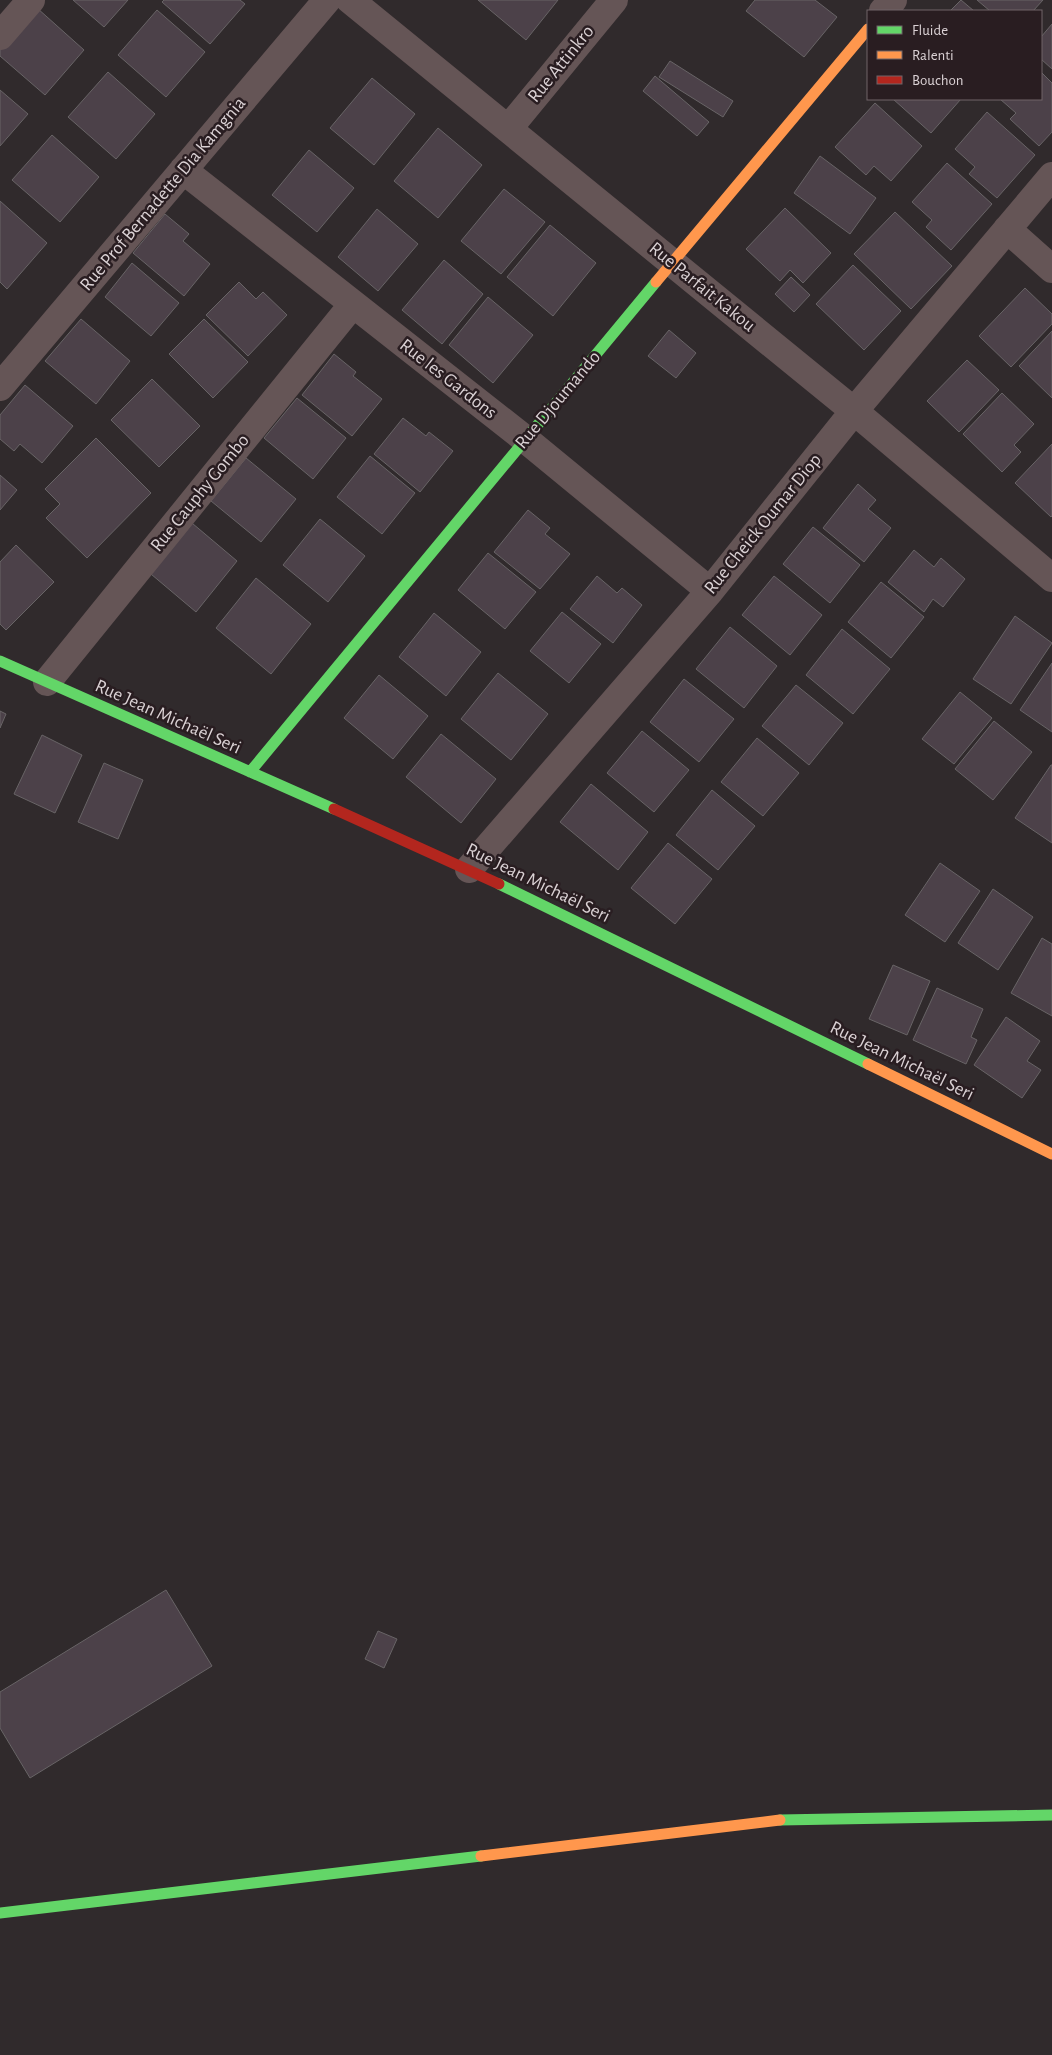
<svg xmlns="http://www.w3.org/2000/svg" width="1052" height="2055" viewBox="0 0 1052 2055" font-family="'Alegreya Sans',sans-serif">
	<rect width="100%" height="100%" fill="#302a2c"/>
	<path fill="#4c4149" stroke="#686466" d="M73 0H128L104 27Z
		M164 0H240L245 4 210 44 162 2Z
		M478 0H558L526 40Z
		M755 0H815L837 17 804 57 746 11Z
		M961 0 974 11H950Z
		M977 0H1043L1033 11H990Z
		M37 8 84 50 45 95 0 56V50Z
		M157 10 205 52 166 97 118 55Z
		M1052 24V69L1041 59V37Z
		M670 61 733 101 723 117 659 77Z
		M108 72 155 114 116 159 68 117Z
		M1041 72 1052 83V132L1039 146 1010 119 1016 113 1000 99H1041Z
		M655 76 709 122 697 136 643 91Z
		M372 78 415 114 374 165 330 128Z
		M0 90 28 114 0 146Z
		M893 99H961L931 133Z
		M875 103 922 146 891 181 874 166 866 175 835 147Z
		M987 112 1035 155 997 198 969 174 975 167 955 149Z
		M438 128 482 165 438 218 394 181Z
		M52 135 99 177 60 222 12 180Z
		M309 150 354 188 317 232 272 195Z
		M820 156 876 198 850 234 794 193Z
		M947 163 992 204 951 250 926 227 932 220 912 202Z
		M504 189 545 222 501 274 461 241Z
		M0 201 47 243 7 289 0 282Z
		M785 208 831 253 803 283 790 270 780 281 746 249Z
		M377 209 418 244 378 291 338 257Z
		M895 212 952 266 911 309 854 254Z
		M165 214 189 234 183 241 210 264 184 296 133 253Z
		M550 225 596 263 553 316 507 277Z
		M444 260 483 294 442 344 402 310Z
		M132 263 179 303 151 336 105 297Z
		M853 265 901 311 864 350 816 304Z
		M791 277 810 295 794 312 775 294Z
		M239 282 256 299 263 292 287 315 248 356 206 315Z
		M1025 288 1052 314V324L1011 367 979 336Z
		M488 297 533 335 493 383 449 345Z
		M81 319 130 361 96 404 45 361Z
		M204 319 248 362 213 398 169 354Z
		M669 330 696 353 676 378 648 356Z
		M1052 331V398L1019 366Z
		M334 354 356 372 353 376 382 399 352 436 302 395Z
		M967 360 999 390 959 432 927 401Z
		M152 379 200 426 159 467 111 420Z
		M25 385 73 426 42 463 20 444 14 451 0 439V415Z
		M1002 393 1034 424 1014 445 1021 452 1002 472 963 434Z
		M297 398 346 438 313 479 264 438Z
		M403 418 426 436 429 432 453 451 420 492 374 454Z
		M96 438 151 493 87 558 46 518 60 504 45 489Z
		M1052 444V516L1051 517 1015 483Z
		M370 456 415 493 382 534 337 497Z
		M246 458 296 499 261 542 211 501Z
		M0 475 17 490 0 510Z
		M858 484 876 500 868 509 891 528 864 562 823 528Z
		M528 510 550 528 545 534 570 554 540 589 494 552Z
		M186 518 237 561 196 612 145 569Z
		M320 519 365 556 328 602 283 565Z
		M813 527 860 565 830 603 783 564Z
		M16 545 54 582 6 630 0 624V562Z
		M914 550 934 567 941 558 965 579 943 607 933 599 924 612 888 582Z
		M488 553 536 592 505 629 458 590Z
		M597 576 617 593 622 588 642 605 613 643 570 609Z
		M774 576 822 615 790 655 742 615Z
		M256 578 311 624 271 674 216 628Z
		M881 582 924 617 891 658 848 622Z
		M562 612 601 644 569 683 530 651Z
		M434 613 481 652 446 696 399 657Z
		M1015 616 1052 643 1011 704 973 679Z
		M730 627 777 666 744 708 696 669Z
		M842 629 890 669 853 714 806 675Z
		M1052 663V732L1020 710Z
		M498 673 548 714 511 760 461 719Z
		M379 675 428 716 393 759 344 718Z
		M684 679 734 719 699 762 650 722Z
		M796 685 843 723 809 765 762 726Z
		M960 692 992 718 954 764 922 739Z
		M0 711 6 714 0 728Z
		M994 721 1032 752 993 800 955 769Z
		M642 731 689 770 654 812 607 773Z
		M441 734 496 779 461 823 406 777Z
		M42 735 82 755 55 813 14 794Z
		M757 738 799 773 763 816 721 782Z
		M104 763 143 780 118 839 78 822Z
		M1051 765H1052V843L1015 818Z
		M591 784 648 832 618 870 560 822Z
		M712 790 755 826 718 870 676 835Z
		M668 843 712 879 675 924 631 888Z
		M940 863 980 891 945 942 905 915Z
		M993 889 1033 917 998 970 958 943Z
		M1042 938 1052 944V1016L1011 993Z
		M893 965 930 981 907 1035 869 1019Z
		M937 988 983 1009 971 1037 977 1040 966 1064 913 1040Z
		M1006 1017 1040 1041 1027 1061 1041 1070 1022 1098 974 1065Z
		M166 1590 212 1666 30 1778 0 1728V1692Z
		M378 1631 397 1639 384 1668 365 1659Z"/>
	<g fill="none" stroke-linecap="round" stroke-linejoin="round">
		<path stroke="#655556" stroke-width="28" d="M350 0 854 411 1052 578
			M883 11 893 0
			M0 36 31 0
			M508 129 614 0
			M183 170 525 439 710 591
			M1007 229 1052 269
			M0 387 327 0
			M47 682 353 304
			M469 869 710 591 854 411 1052 176"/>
		<path stroke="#63d668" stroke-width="11" d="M0 661 334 809
			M250 772 656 282
			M499 884 868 1064
			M780 1820 1052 1815
			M0 1913 481 1856"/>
		<path stroke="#ff974d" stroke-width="11" d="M656 282 868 29
			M868 1064 1052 1154
			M481 1856 780 1820"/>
		<path stroke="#b3261e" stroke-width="11" d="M334 809 499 884"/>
	</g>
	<g text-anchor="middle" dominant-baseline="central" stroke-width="5" stroke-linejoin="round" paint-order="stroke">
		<g font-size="19" fill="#dad1d4" stroke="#291d21">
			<text transform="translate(561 64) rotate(-51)">Rue Attinkro</text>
			<text transform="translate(163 194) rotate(-50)">Rue Prof Bernadette Dia Kamgnia</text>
			<text transform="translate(702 287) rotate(39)">Rue Parfait Kakou</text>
			<text transform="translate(448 379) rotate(38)">Rue les Gardons</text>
			<text transform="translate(558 400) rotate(-50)">Rue Djoumando</text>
			<text transform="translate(200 493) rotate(-51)">Rue Cauphy Gombo</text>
			<text transform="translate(763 524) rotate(-51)">Rue Cheick Oumar Diop</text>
			<text transform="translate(168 717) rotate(24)">Rue Jean Michaël Seri</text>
			<text transform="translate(538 883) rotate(26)">Rue Jean Michaël Seri</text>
			<text transform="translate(902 1061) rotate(26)">Rue Jean Michaël Seri</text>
		</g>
	</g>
	<rect x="867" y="10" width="175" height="90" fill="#291d21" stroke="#706569"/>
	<rect x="877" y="26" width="25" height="8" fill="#63d668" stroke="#706569"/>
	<text x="912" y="35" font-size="15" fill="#dad1d4">Fluide</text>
	<rect x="877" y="51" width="25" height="8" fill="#ff974d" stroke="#706569"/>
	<text x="912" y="60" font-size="15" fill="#dad1d4">Ralenti</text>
	<rect x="877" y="76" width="25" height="8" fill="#b3261e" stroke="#706569"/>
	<text x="912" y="85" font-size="15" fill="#dad1d4">Bouchon</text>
</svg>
